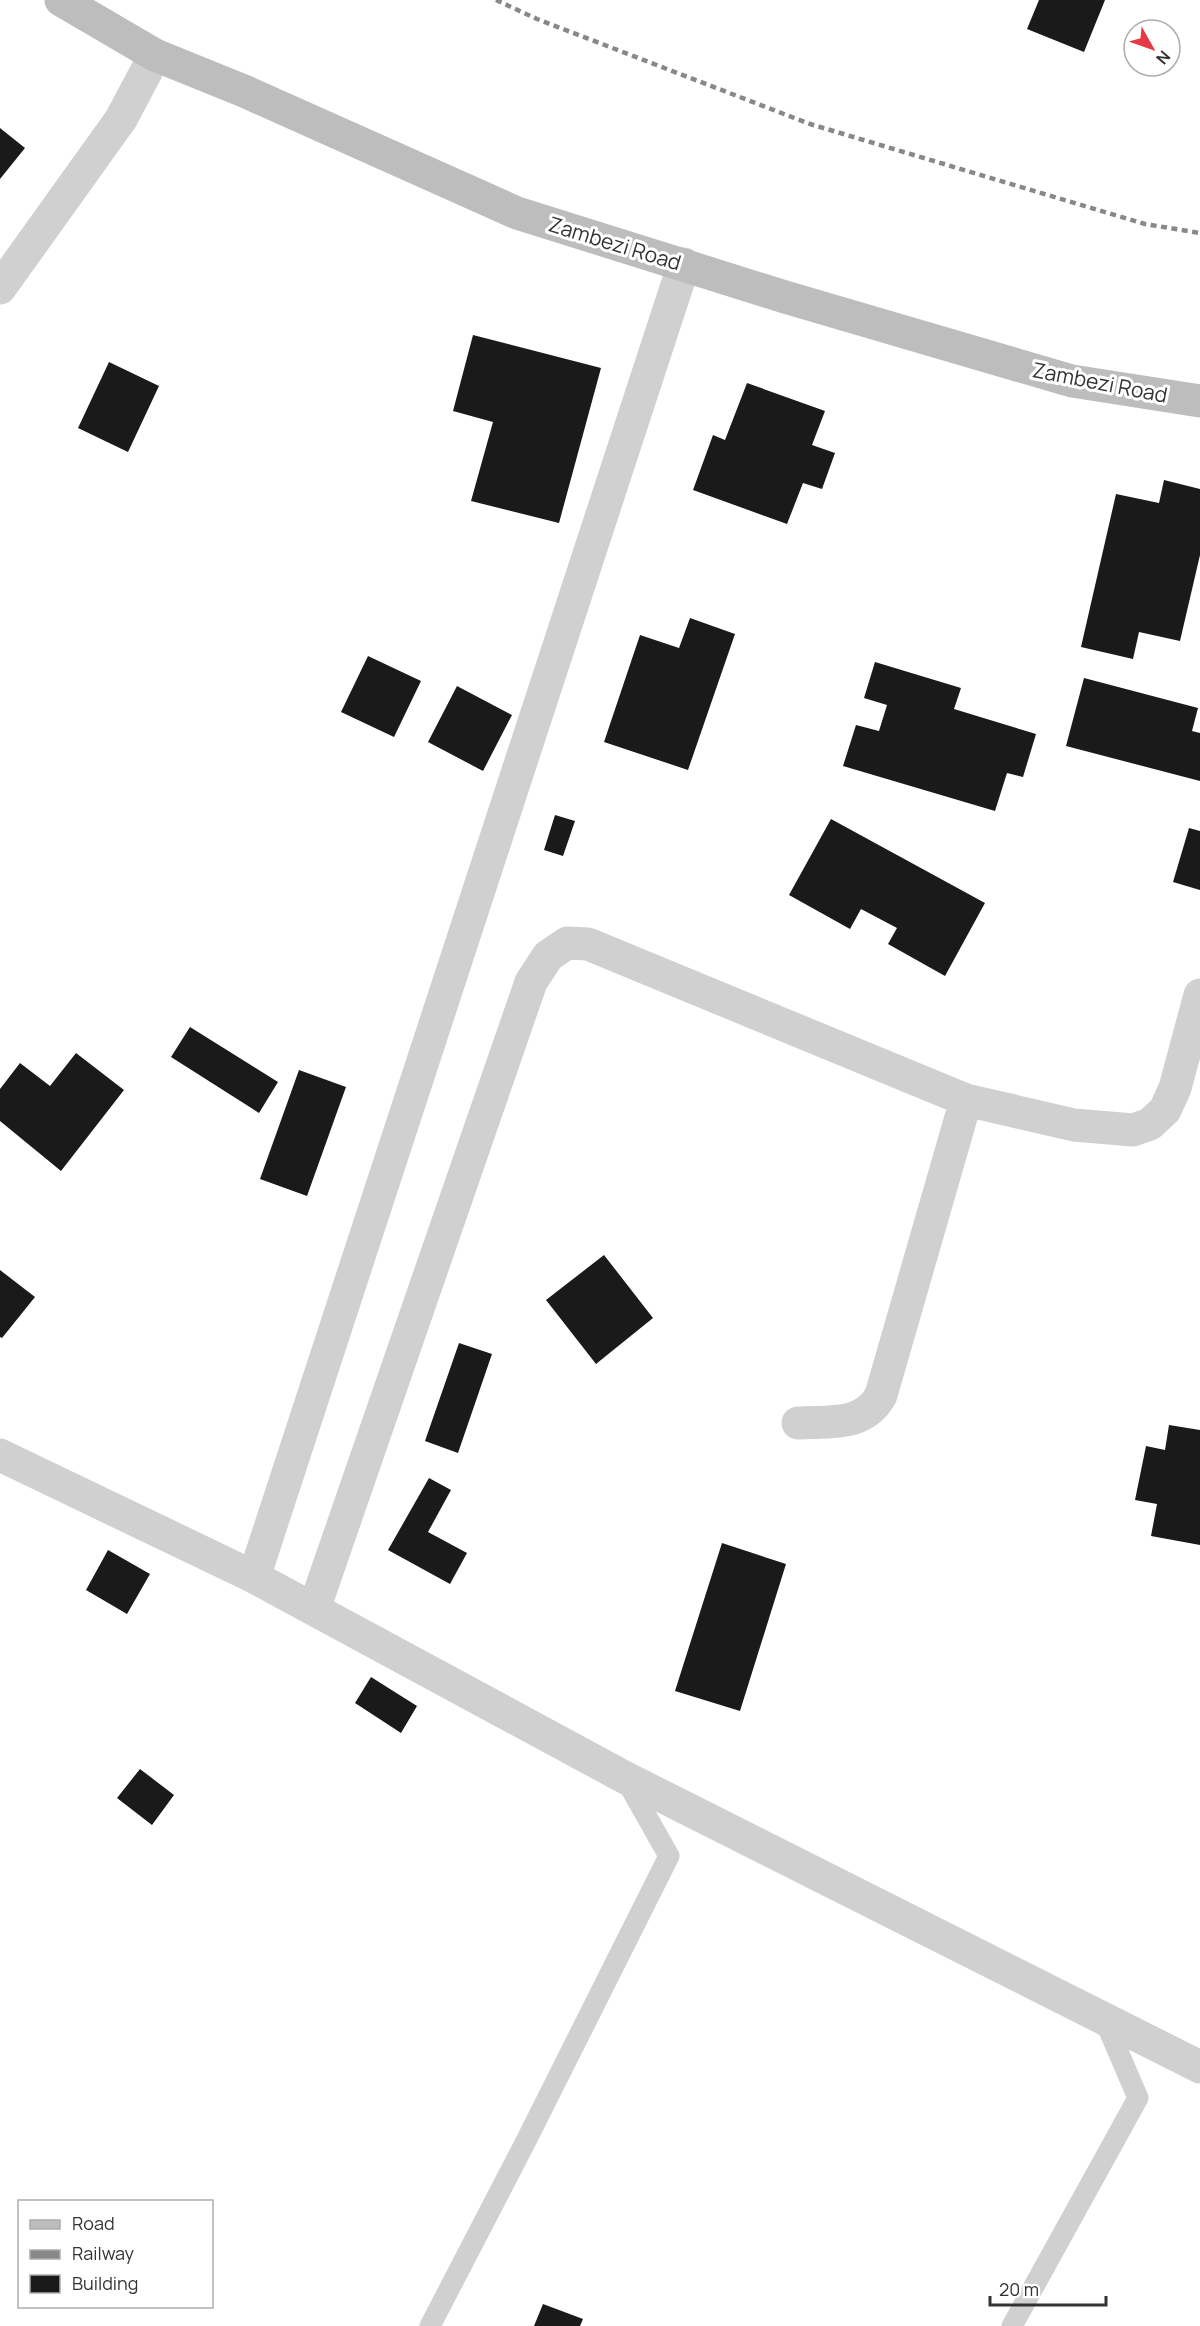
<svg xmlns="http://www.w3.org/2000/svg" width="1200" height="2326" viewBox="0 0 1200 2326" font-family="Manrope,sans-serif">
	<rect width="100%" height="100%" fill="#fff"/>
	<path fill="#1a1a1a" d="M1039 0H1105L1084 52 1027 29Z
		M0 128 25 148 0 179Z
		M473 335 601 368 559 523 471 501 493 422 453 411Z
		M109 362 159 386 128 452 78 428Z
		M747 383 825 411 812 445 835 453 822 489 803 483 787 524 693 490 713 435 725 440Z
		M1164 480 1200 489V555L1180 641 1139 632 1133 659 1081 647 1116 494 1159 503Z
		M690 618 735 634 688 770 604 742 640 635 679 648Z
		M368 656 421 681 394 737 341 712Z
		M875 662 961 688 954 709 1036 734 1023 777 1007 773 995 811 843 766 856 725 879 731 887 705 864 698Z
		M1084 678 1198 708 1192 731 1200 733V781L1066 746Z
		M457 686 512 715 483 771 428 742Z
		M555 815 575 821 563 856 544 850Z
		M831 819 985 903 945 976 888 944 897 928 861 909 850 929 789 895Z
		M1189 828 1200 831V890L1173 882Z
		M190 1027 278 1082 259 1113 171 1057Z
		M76 1053 124 1090 61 1171 0 1121V1089L20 1063 50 1086Z
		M299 1070 346 1087 307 1196 260 1179Z
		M604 1255 653 1318 596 1364 546 1300Z
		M0 1270 35 1297 2 1338 0 1337Z
		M459 1343 492 1354 458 1453 425 1441Z
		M1169 1425 1200 1430V1545L1151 1536 1157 1504 1135 1500 1146 1446 1165 1450Z
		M429 1478 451 1490 428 1532 467 1553 450 1584 388 1550Z
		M722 1543 786 1564 740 1711 675 1691Z
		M108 1550 150 1574 127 1614 86 1590Z
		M371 1677 417 1706 401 1733 355 1703Z
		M140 1769 174 1795 152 1825 117 1798Z
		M543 2304 583 2319 580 2326H534Z"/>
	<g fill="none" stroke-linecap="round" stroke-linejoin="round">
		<path stroke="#d0d0d0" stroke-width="21" d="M430 2326 526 2141 669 1856 626 1780
			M1012 2326 1138 2098 1105 2021"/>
		<path stroke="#d0d0d0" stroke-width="33" d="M0 288 121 119 155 55
			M798 1423C830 1421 864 1427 881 1395L966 1100
			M0 1455 254 1577 624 1777 1200 2067
			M254 1577 684 264
			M314 1609 531 982 548 956 567 943 588 944 966 1100 1074 1125 1133 1130 1150 1124 1165 1110 1175 1088 1200 995"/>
		<path stroke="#bdbdbd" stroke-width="33" d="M61 0 155 55 244 91 517 213 785 297 1072 381 1200 401"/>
		<path stroke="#888" stroke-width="4.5" stroke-dasharray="6 4.5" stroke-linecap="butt" d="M496 0 537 19 810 124 1145 224 1200 233"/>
	</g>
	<g text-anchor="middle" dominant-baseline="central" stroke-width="6" stroke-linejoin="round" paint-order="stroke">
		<g font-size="21" fill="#333" stroke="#fff">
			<text transform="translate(615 243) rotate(17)">Zambezi Road</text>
			<text transform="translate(1100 382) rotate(11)">Zambezi Road</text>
		</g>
	</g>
	<rect x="18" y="2200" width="195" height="108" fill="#ffffff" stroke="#adadad" stroke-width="1.5"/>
	<rect x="30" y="2220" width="30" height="9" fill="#bdbdbd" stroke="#adadad" stroke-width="1.5"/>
	<text x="72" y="2230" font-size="18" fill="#333333">Road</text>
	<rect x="30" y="2250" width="30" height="9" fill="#888888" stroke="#adadad" stroke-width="1.5"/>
	<text x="72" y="2260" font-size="18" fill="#333333">Railway</text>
	<rect x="30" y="2275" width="30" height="18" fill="#1a1a1a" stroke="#adadad" stroke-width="1.5"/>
	<text x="72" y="2290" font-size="18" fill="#333333">Building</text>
	<g transform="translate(1152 48) rotate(130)"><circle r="28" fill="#ffffff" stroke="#adadad" stroke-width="1.5"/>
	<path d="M0-4.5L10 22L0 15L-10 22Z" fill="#e63946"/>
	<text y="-9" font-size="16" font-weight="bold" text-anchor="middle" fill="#333333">N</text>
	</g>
	<path d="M990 2296v9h116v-9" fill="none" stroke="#333333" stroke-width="3"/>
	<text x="999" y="2296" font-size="18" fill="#333333" stroke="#ffffff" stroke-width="4.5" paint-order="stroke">20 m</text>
</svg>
